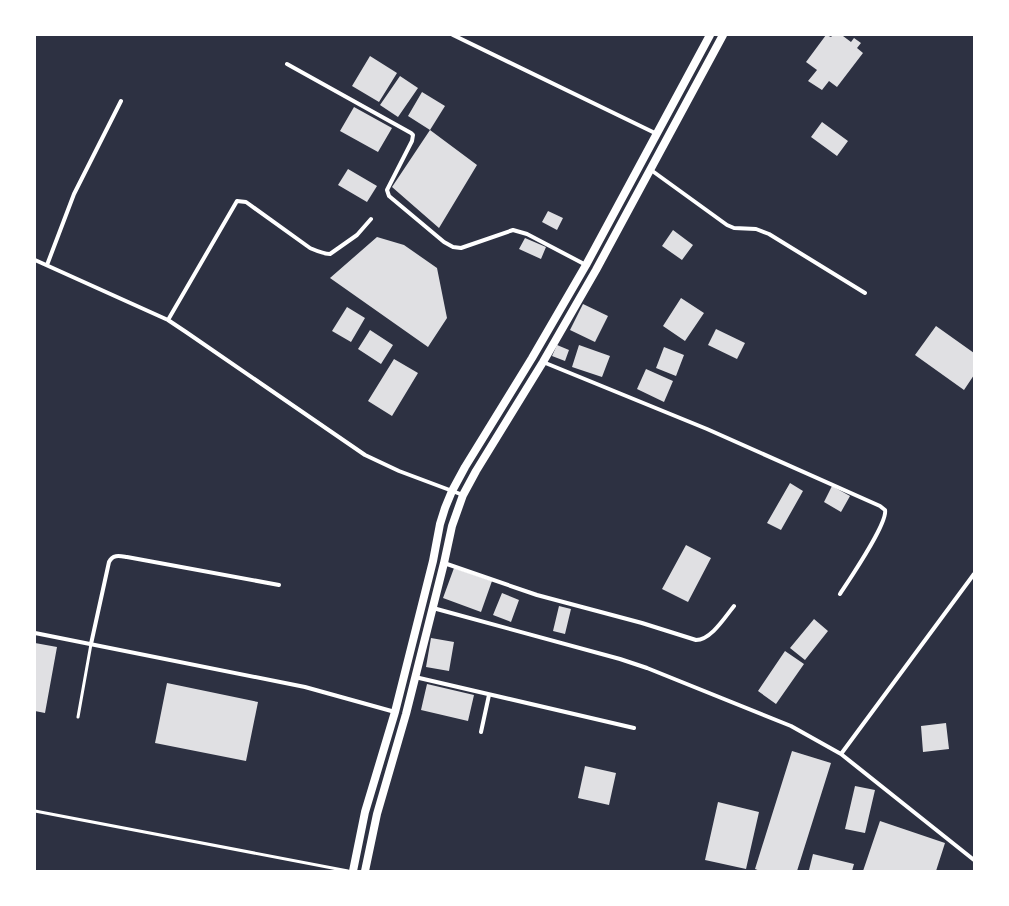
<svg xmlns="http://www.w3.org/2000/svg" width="1009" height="906" viewBox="0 0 1009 906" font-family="Ubuntu,sans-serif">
	<rect width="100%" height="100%" fill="#2d3142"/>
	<path fill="#e0e0e3" d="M826 35 831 37 833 35H844L843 36 851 42 854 38 861 43 857 48 863 53 837 87 829 81 822 90 808 81 817 70 806 62Z
		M370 56 397 73 379 102 352 86Z
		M400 76 418 88 398 117 380 105Z
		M422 92 445 106 430 130 408 116Z
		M354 107 392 128 378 152 340 131Z
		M822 122 848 141 837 156 811 137Z
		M430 130 477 165 439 228 392 187Z
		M348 169 377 186 367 202 338 185Z
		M548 211 563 218 557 230 542 222Z
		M673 230 693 245 682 260 662 246Z
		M377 237 404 245 437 268 447 318 428 347 330 278Z
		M525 238 546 247 541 259 519 249Z
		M681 298 704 313 685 341 663 326Z
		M583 304 608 316 595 342 570 330Z
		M347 307 365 318 351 342 332 331Z
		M936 326 974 353V375L964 390 915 355Z
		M716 329 745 343 737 359 708 345Z
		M370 330 393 345 381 364 358 349Z
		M557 345 569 350 565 361 552 356Z
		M579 345 610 356 602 377 572 367Z
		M664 347 684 355 676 376 656 368Z
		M394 359 418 373 392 416 368 401Z
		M646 369 673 381 664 402 637 389Z
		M790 483 803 491 781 530 767 523Z
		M832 486 850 496 841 512 824 502Z
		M686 545 711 558 688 602 662 589Z
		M454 568 492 581 481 612 443 598Z
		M502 593 519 600 511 622 493 615Z
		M559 606 571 609 565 634 553 631Z
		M814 619 828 631 805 660 790 648Z
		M431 638 454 642 449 671 426 667Z
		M35 643 57 647 45 713 35 711Z
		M785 651 804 664 776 704 758 691Z
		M167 683 258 702 246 761 155 743Z
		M427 684 474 695 468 721 421 710Z
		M946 723 949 749 923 752 921 726Z
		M792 751 831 763 797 871H760L755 869Z
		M585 766 616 773 609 805 578 798Z
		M855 786 875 790 865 833 845 829Z
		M718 802 759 812 746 869 705 860Z
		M880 821 945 843 936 871H863Z
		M813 854 854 864 852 871 809 870Z"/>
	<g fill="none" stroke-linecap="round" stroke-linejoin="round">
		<path stroke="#fff" stroke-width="3" d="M78 717 91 644
			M35 811 348 871"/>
		<path stroke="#fff" stroke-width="4" d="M453 35 657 134
			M287 64 411 133 413 135 412 141 388 188 387 190 389 196 444 242 453 247 461 248 513 230 527 234 586 265
			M651 170 727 225 734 228 756 229 769 234 865 293
			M35 260 168 320 186 332 365 455 399 471 463 495
			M47 265 74 194 121 101
			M168 320 237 201 246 202 310 248C317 251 323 254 330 254L357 235 371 219
			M543 362 707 429 880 506 885 510C888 523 849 580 840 594
			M444 563 537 595 642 623 696 640C711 640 725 617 734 606
			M433 608 620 659 647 668 791 726 841 754 974 860
			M35 633 305 687 395 712
			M91 644 109 562C113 554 120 556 127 557L279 585
			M415 677 634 728
			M481 732 489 695
			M841 754 974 574"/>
		<path stroke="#fff" stroke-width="8" d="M353 871 365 812 395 712 433 561 440 524 445 508 452 491 465 467 532 358 586 265 710 35
			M365 871 377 814 406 714 444 563 452 526 463 495 476 471 543 362 596 270 723 35"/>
	</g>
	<rect width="1009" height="906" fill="none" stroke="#ffffff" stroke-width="72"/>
</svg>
